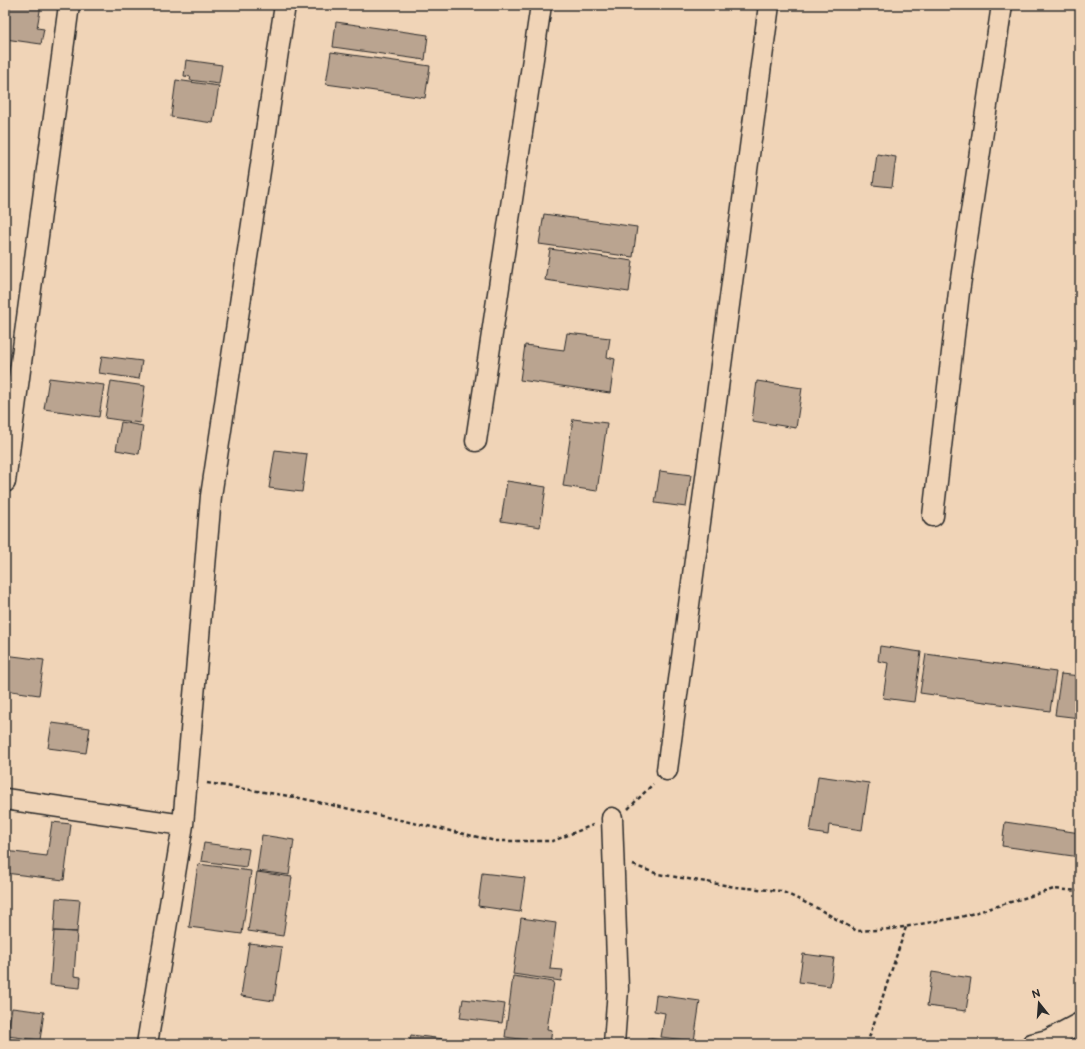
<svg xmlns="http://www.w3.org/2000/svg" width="1085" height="1049" viewBox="0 0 1085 1049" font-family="'Balsamiq Sans',sans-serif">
	<rect width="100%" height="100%" fill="#f0d4b7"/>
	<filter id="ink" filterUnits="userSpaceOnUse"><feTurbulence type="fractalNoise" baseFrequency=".025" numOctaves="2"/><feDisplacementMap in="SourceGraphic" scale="8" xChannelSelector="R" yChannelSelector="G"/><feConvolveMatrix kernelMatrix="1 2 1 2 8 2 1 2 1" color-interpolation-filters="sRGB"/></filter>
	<g filter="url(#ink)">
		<path fill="#baa490" stroke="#2b2b2b" d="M5 5H41L37 28 44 29 41 44 5 39Z
			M336 22 428 35 425 60 333 47Z
			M331 52 430 66 425 98 326 84Z
			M186 60 222 65 219 84 190 80 191 77 184 76Z
			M176 80 219 86 213 123 171 117Z
			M877 154 896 157 892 187 873 185Z
			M544 214 637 227 633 257 539 244Z
			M550 249 633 261 629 292 545 280Z
			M567 333 610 338 607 357 615 359 610 393 520 380 525 345 564 350Z
			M102 356 142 361 139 379 99 373Z
			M49 378 104 385 99 417 44 409Z
			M111 381 145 386 140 423 105 418Z
			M757 381 802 388 796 428 752 421Z
			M573 419 607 423 597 491 563 486Z
			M121 422 143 426 139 454 116 450Z
			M275 450 307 454 302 492 269 488Z
			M660 471 691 475 686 507 655 503Z
			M507 481 546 487 540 527 501 521Z
			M880 646 921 652 914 702 883 698 888 663 878 661Z
			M926 654 1056 672 1050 711 920 693Z
			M5 655 44 660 39 695 5 690Z
			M1061 674 1080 676V718L1055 715Z
			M52 723 90 728 86 753 48 748Z
			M818 776 869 783 862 830 829 825 828 835 810 832Z
			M52 822 71 824 64 880 5 873V851L47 856Z
			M1005 822 1080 833V857L1002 846Z
			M262 835 294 840 289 875 257 871Z
			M204 843 249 849 246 867 201 861Z
			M198 864 251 871 242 934 189 927Z
			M257 872 292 877 283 936 248 931Z
			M482 873 525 878 520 912 478 906Z
			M56 898 80 900 77 932 54 931Z
			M521 918 556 923 550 969 563 970 561 981 513 974Z
			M54 931 77 932 74 976 81 977 80 988 50 985Z
			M249 943 282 947 274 1001 241 996Z
			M803 954 834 958 830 986 799 982Z
			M932 972 971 978 966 1011 927 1006Z
			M513 976 554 982 547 1029 552 1030 550 1043 505 1037Z
			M656 995 700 1001 694 1041 661 1037 665 1013 654 1011Z
			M463 999 505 1004 502 1023 460 1018Z
			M12 1008 44 1012 40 1040 7 1036Z
			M411 1035 452 1040 451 1044H409Z
			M648 1038 690 1044H647Z"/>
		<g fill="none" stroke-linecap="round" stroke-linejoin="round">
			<g stroke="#2b2b2b" stroke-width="23">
				<path id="minor" d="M476 441 541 5
					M5 482 69 5
					M933 516 959 292 1002 5
					M667 770 769 5
					M5 799 183 825
					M612 818 618 989 614 1044
					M147 1044 183 825 211 496 285 5
					M1032 1044 1048 1040 1080 1023"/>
			</g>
			<path stroke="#2b2b2b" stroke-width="2.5" stroke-dasharray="4 3" stroke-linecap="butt" d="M207 783 295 797 496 841H553L593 825
				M628 809 653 784
				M633 865 658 874 736 887 781 891 819 909 857 931 892 929 961 917 1054 889 1080 891
				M867 1044 906 927"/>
			<use href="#minor" stroke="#f0d4b7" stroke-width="20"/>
		</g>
	</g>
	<rect width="1085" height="1049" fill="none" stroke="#f0d4b7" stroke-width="20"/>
	<rect x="10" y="10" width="1065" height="1029" fill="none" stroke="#2b2b2b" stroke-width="1.5" filter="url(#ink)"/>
	<g transform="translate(1039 1003) rotate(343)" stroke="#f0d4b7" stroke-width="3" paint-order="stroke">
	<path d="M0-3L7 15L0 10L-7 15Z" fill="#2b2b2b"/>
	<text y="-6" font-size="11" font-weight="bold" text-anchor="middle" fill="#2b2b2b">N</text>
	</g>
</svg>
